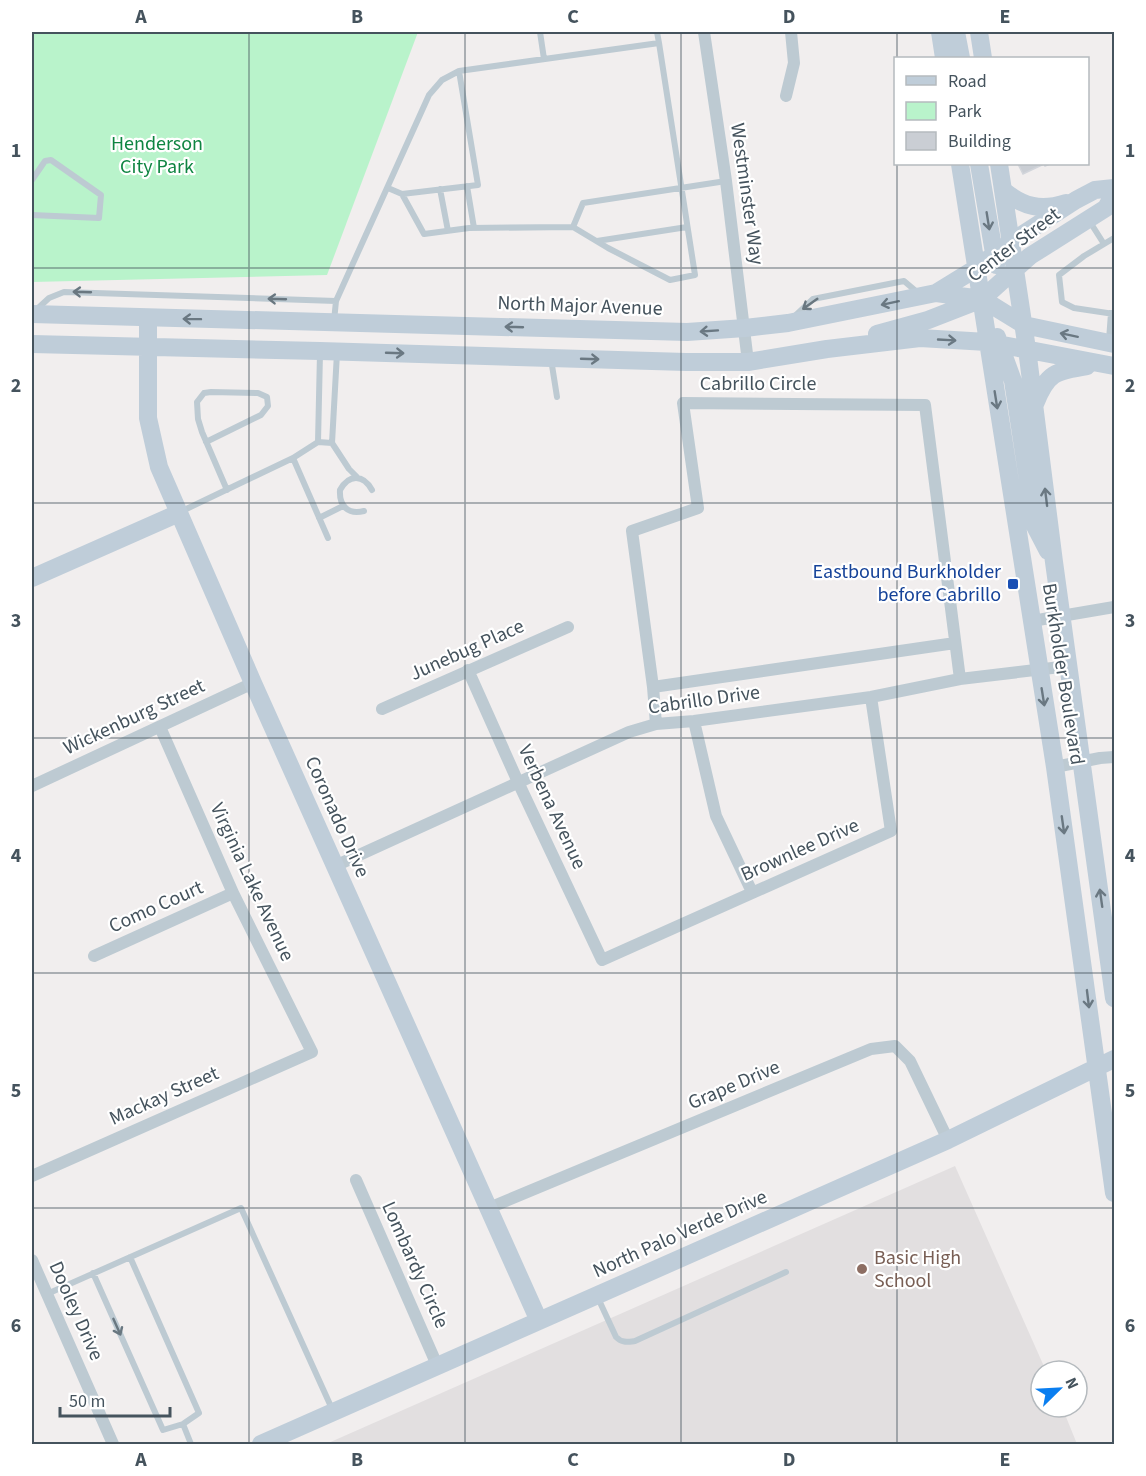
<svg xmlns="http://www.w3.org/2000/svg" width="1146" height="1476" viewBox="0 0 1146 1476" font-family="'Source Sans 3',sans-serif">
	<rect width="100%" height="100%" fill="#f1eeee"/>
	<path fill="#e2dfe0" d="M955 1166 1046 1371H1041V1407H1062L1077 1444H326Z"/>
	<path fill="#b9f3cb" d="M32 32H418L327 275 32 282Z"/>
	<path fill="#caced4" stroke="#d2d5db" stroke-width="1.5" d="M1018 164H1050L1045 166 1044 164 1023 174Z"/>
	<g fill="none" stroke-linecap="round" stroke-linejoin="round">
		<path stroke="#bdcad2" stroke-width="6" d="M540 32 544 59
			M32 180 45 161 51 160 101 195 99 218 32 215
			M467 186 474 228
			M388 188 402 194 424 234 469 228 573 227 608 248 670 280 695 275 659 43
			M440 189 448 231
			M402 194 478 185 459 71
			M1090 222 1104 244
			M573 227 583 203 726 181
			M1114 238 1084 256 1059 275 1062 302 1074 308 1114 314
			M597 241 687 227
			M36 310 49 298 64 292 336 301
			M796 315 813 299 904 281 917 292
			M334 321 336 301 429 95 442 80 459 71 659 43 657 32
			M1109 340 1111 313
			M551 359 557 397
			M206 442 261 415 268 406 267 397 258 393 211 392 204 393 197 402 198 419 202 432 227 490
			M318 442 320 353
			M332 443 337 353
			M293 458 328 538
			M364 511C348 515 339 506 340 490 349 474 363 474 372 490
			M180 512 293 458 318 442 332 443 349 469 357 477
			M319 518 343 506
			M130 1257 199 1413 183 1424 191 1444
			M93 1273 163 1430 183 1424
			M47 1294 241 1208 333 1411
			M598 1298 616 1337C622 1343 627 1342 635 1341L786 1272"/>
		<path stroke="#bdcad2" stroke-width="12" d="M704 32 726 181 748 362
			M786 96 794 63 791 32
			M1032 621 1114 607
			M468 670 518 782 602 960 891 831 871 697
			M653 687 955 643
			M382 709 568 627
			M694 721 716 816 752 892
			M656 724 653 687 632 531 698 508 683 403 925 405 960 679
			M1055 767 1100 758 1114 757
			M32 786 253 683
			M335 866 629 732 656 724 694 721 871 697 960 679 1069 666
			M94 956 233 893
			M32 1176 312 1052 233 893 160 727
			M356 1180 437 1365
			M489 1208 871 1049 895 1046 910 1061 948 1140
			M32 1260 113 1444"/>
		<path stroke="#bfcdd9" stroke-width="18" d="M940 32 944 58
			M956 32 961 58
			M979 32 983 58
			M960 164 1055 767 1114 1193
			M979 164 996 265
			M999 164 1027 349 1054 562 1114 998
			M1003 190C1023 207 1041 211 1066 203
			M936 293 975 269 1011 242 1076 200 1095 190 1114 188
			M32 314 687 332 745 328 788 323 936 293 982 299 1024 325 1114 344
			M148 318V418L159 467 253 683 539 1321
			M877 334 928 320 982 299 1030 256 1106 208 1114 194
			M997 337 1013 381 1035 526 1048 551
			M32 344 320 351 686 362H748L827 349 920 338 987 342 1114 366
			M1035 404C1047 373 1055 371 1087 366
			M32 578 179 513
			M261 1444 948 1140 1114 1059"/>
	</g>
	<defs><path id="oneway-shaft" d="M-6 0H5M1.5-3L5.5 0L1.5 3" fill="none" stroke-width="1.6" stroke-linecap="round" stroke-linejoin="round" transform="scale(1.5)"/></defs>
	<g stroke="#6a7882">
		<use href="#oneway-shaft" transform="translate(988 221) rotate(81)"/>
		<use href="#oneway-shaft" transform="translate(890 303) rotate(168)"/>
		<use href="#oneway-shaft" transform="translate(192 319) rotate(-179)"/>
		<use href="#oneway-shaft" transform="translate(514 327) rotate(-178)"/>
		<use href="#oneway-shaft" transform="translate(709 331) rotate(176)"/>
		<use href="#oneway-shaft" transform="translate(1069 335) rotate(-168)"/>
		<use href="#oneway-shaft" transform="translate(947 340) rotate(3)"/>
		<use href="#oneway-shaft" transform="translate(395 353) rotate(2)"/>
		<use href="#oneway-shaft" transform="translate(590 359) rotate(2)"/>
		<use href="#oneway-shaft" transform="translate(996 400) rotate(81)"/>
		<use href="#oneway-shaft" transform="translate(1046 497) rotate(-97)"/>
		<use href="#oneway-shaft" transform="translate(1043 697) rotate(81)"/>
		<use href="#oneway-shaft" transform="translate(1063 825) rotate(82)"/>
		<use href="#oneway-shaft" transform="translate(1101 898) rotate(-98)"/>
		<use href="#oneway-shaft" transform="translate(1088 999) rotate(83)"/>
	</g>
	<g stroke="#697780">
		<use href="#oneway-shaft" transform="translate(82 292) rotate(-178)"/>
		<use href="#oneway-shaft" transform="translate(277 299) rotate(-178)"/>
		<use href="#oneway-shaft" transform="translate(810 304) rotate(145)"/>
		<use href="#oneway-shaft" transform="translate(117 1327) rotate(66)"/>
	</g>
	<path fill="none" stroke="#45535d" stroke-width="1.5" stroke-opacity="0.55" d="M249 32V1444M465 32V1444M681 32V1444M897 32V58M897 164V1444M32 268H1114M32 503H1114M32 738H1114M32 973H1114M32 1208H1114"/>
	<rect fill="#1a4fb4" stroke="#fff" stroke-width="2" x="1007" y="578" width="12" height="12" rx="3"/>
	<circle fill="#8d6e63" stroke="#fff" stroke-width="2" cx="862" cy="1269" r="6"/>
	<g text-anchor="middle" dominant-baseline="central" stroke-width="4.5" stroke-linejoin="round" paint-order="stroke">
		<g font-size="20" fill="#0f8542" stroke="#fff">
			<text x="157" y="144">Henderson<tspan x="157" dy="23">City Park</tspan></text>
		</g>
		<g font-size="20" fill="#45535d" stroke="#fff">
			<text transform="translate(747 194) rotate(82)">Westminster Way</text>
			<text transform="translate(1014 245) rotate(-37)">Center Street</text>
			<text transform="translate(580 306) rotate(2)">North Major Avenue</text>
			<text x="758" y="384">Cabrillo Circle</text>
			<text transform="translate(467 650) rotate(-24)">Junebug Place</text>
			<text transform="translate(1063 674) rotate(81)">Burkholder Boulevard</text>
			<text transform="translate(704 700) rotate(-8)">Cabrillo Drive</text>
			<text transform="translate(134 717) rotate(-25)">Wickenburg Street</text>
			<text transform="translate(552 807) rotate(65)">Verbena Avenue</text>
			<text transform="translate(337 817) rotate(66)">Coronado Drive</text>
			<text transform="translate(800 850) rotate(-24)">Brownlee Drive</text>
			<text transform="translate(252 882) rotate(65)">Virginia Lake Avenue</text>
			<text transform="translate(156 907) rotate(-24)">Como Court</text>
			<text transform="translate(734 1085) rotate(-23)">Grape Drive</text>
			<text transform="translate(164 1096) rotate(-24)">Mackay Street</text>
			<text transform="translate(680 1234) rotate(-24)">North Palo Verde Drive</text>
			<text transform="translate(415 1265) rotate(66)">Lombardy Circle</text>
			<text transform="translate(76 1311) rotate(66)">Dooley Drive</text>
		</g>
		<g font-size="20" fill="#164399" stroke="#fff" text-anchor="end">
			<text x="1001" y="572">Eastbound Burkholder<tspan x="1001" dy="23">before Cabrillo</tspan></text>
		</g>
		<g font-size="20" fill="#785e54" stroke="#fff" text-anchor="start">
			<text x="874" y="1258">Basic High<tspan x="874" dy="23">School</tspan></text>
		</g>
	</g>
	<rect width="1146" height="1476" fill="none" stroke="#ffffff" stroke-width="66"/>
	<rect x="894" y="57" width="195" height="108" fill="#ffffff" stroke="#b5babe" stroke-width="1.5"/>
	<rect x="906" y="76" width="30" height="9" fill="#bfcdd9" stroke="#b5babe" stroke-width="1.5"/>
	<text x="948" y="87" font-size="18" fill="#45535d">Road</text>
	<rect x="906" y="102" width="30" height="18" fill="#b9f3cb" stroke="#b5babe" stroke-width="1.5"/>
	<text x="948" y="117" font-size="18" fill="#45535d">Park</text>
	<rect x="906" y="132" width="30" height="18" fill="#caced4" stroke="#b5babe" stroke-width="1.5"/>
	<text x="948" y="147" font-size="18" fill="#45535d">Building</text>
	<g transform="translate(1059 1389) rotate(66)"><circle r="28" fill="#ffffff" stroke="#b5babe" stroke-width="1.5"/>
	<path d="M0-4.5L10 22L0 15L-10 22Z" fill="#0a7ef0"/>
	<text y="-9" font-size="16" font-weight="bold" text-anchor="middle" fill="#45535d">N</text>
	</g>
	<path d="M60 1407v9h110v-9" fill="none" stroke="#45535d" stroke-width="3"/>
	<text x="69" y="1407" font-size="18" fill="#45535d" stroke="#ffffff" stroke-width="4.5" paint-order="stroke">50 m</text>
	<rect x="33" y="33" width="1080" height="1410" fill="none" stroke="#45535d" stroke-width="2"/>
	<g font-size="20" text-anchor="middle" font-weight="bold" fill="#45535d">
		<text x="141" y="23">A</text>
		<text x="357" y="23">B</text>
		<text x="573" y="23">C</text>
		<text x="789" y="23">D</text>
		<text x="1005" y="23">E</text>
		<text x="16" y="157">1</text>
		<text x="1130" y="157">1</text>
		<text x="16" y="392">2</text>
		<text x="1130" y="392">2</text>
		<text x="16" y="627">3</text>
		<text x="1130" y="627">3</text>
		<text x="16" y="862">4</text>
		<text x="1130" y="862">4</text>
		<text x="16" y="1097">5</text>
		<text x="1130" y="1097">5</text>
		<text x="16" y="1332">6</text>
		<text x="1130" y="1332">6</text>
		<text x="141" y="1466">A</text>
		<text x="357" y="1466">B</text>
		<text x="573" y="1466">C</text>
		<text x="789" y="1466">D</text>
		<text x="1005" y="1466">E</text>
	</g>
</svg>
